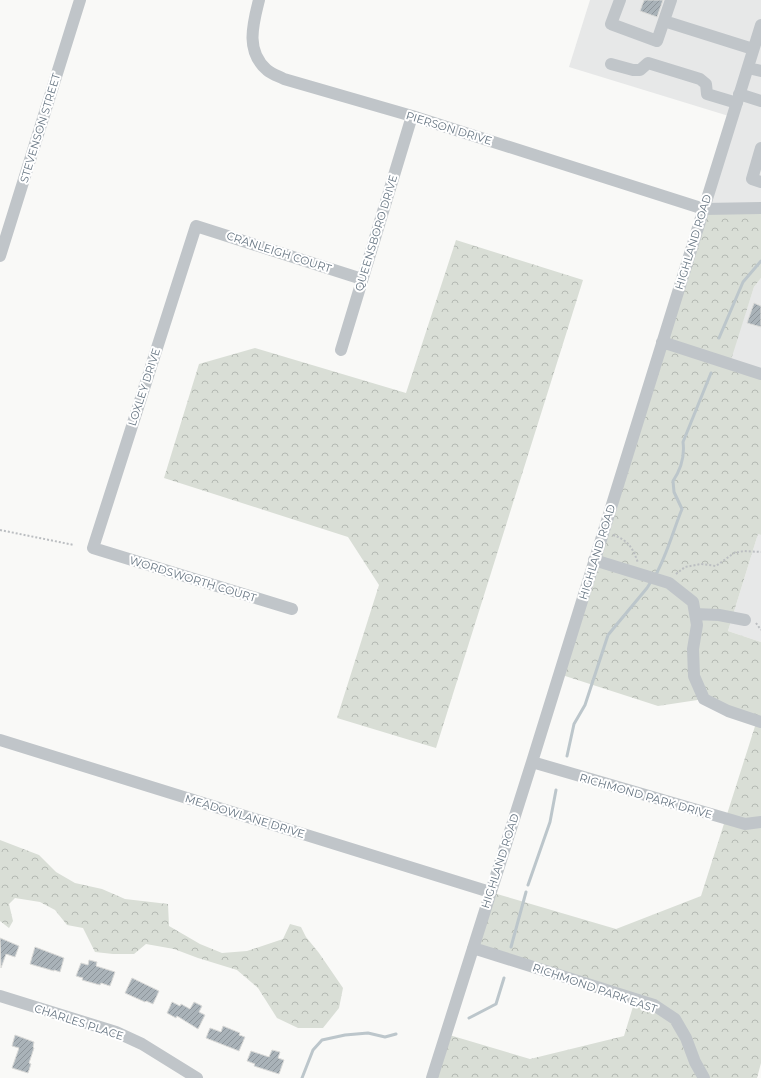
<svg xmlns="http://www.w3.org/2000/svg" width="761" height="1078" viewBox="0 0 761 1078" font-family="Montserrat,sans-serif">
	<defs>
		<pattern id="forest-crowns" width="20" height="18" patternUnits="userSpaceOnUse"><rect width="20" height="18" fill="#d9ded6"/><path d="M2 6a3 3 0 1 1 6 0M12 15a3 3 0 1 1 6 0" fill="none" stroke="#b4b9b3"/></pattern>
		<pattern id="building-hatch" width="6" height="6" patternUnits="userSpaceOnUse"><rect width="6" height="6" fill="#a9b2b8"/><path d="M-1 1l2-2M0 6l6-6M5 7l2-2" fill="none" stroke="#8d959b"/></pattern>
	</defs>
	<rect width="100%" height="100%" fill="#f9f9f7"/>
	<path fill="#e7e8e8" d="M590 0H761V208L704 209 732 117 569 67Z
		M761 278V374L729 363 754 287Z
		M758 534 761 535V642L728 631Z"/>
	<path fill="url(#forest-crowns)" d="M761 208V278L754 287 730 363 761 374V535L758 534 728 631 761 642V1063L757 1078H432L446 1034 530 1059 624 1036 635 1000 473 948 490 892 616 929 701 896 757 720 704 699 658 706 559 674 704 209Z
		M456 240 583 280 436 748 337 718 379 585 348 537 164 478 199 364 255 348 406 393Z
		M0 840 39 855 56 872 75 883 102 889 125 899 168 904 169 926 200 944 222 953 247 951 283 939 290 924 301 927 306 937 319 953 343 988 339 1008 323 1028H298L277 1018 258 988 237 970 198 958 174 949 146 944 134 954H113L95 952 83 928 67 925 55 910 40 902 15 898 9 904 13 921 9 928 0 921Z"/>
	<g fill="none" stroke-linecap="round" stroke-linejoin="round">
		<path stroke="#bcc6cb" stroke-width="3" d="M719 338 743 282 761 261
			M655 576C667 555 673 531 682 509L674 492 673 481C681 469 685 457 683 442L711 373
			M567 756 574 724 585 705 608 635 647 588 652 580
			M528 885 550 822 556 790
			M511 947 526 892
			M469 1018 496 1004 504 978
			M302 1078 313 1050 322 1040 345 1035 368 1033 385 1037 396 1034"/>
	</g>
	<path fill="url(#building-hatch)" stroke="#dbdbd9" d="M644 0H663L657 17 640 11Z
		M754 303 761 306V327L747 323Z
		M0 938 19 946 15 957 6 954 1 968Z
		M35 947 64 958 60 972 54 970V971L30 964Z
		M89 960 97 962 96 966 115 972 110 986 101 983 100 985 82 980 83 978 76 976 81 963 88 965Z
		M132 978 159 991 153 1004 146 1001 145 1002 125 993Z
		M172 1002 180 1006 181 1004 190 1009 194 1002 202 1006 199 1012 205 1015 198 1029 177 1016 176 1018 167 1013Z
		M223 1026 240 1033 239 1035 245 1037 239 1051 206 1038 210 1028 221 1032Z
		M15 1035 34 1042 33 1047 34 1048 29 1063 31 1064 28 1073 12 1068 19 1048 12 1046Z
		M272 1050 280 1052 278 1058 284 1060 279 1074 254 1066 255 1064 247 1061 251 1051 269 1057Z"/>
	<g fill="none" stroke-linecap="round" stroke-linejoin="round">
		<path stroke="#bbbec1" stroke-width="2" stroke-dasharray="2 2" stroke-linecap="butt" d="M0 530 74 545
			M613 535C628 540 633 548 638 563
			M676 574 685 567 701 564 716 566 734 553 744 551 761 552
			M756 623 761 630"/>
		<path stroke="#c0c5c9" stroke-width="12" d="M259 0C253 24 245 51 267 70 272 74 278 76 284 79L412 116 704 209 761 208
			M620 0 611 24 657 41 671 0
			M664 21 753 49
			M611 64 633 70H640L648 63 700 79 706 84 707 94 737 103
			M748 68 761 71
			M739 94 761 101
			M761 148 752 179 761 182
			M0 256 80 0
			M662 342 761 374
			M341 350 412 116
			M594 560 669 583 693 602 697 625 693 649 694 676 704 699 728 711 761 722
			M292 609 93 548 196 226 362 279
			M695 614 719 615 745 620
			M0 740 490 892
			M532 762 745 824 761 822
			M473 948 654 1005 675 1019 686 1038 695 1062 704 1078
			M0 996 116 1032 142 1044 197 1078
			M432 1078 532 762 761 25"/>
	</g>
	<g text-anchor="middle" dominant-baseline="central" stroke-width="4" stroke-linejoin="round" paint-order="stroke">
		<g font-size="11" fill="#657481" stroke="#fff">
			<text transform="translate(40 128) rotate(-73)">STEVENSON STREET</text>
			<text transform="translate(449 128) rotate(17)">PIERSON DRIVE</text>
			<text transform="translate(376 233) rotate(-73)">QUEENSBORO DRIVE</text>
			<text transform="translate(693 242) rotate(-73)">HIGHLAND ROAD</text>
			<text transform="translate(279 252) rotate(18)">CRANLEIGH COURT</text>
			<text transform="translate(144 387) rotate(-72)">LOXLEY DRIVE</text>
			<text transform="translate(597 552) rotate(-73)">HIGHLAND ROAD</text>
			<text transform="translate(193 579) rotate(17)">WORDSWORTH COURT</text>
			<text transform="translate(646 796) rotate(16)">RICHMOND PARK DRIVE</text>
			<text transform="translate(245 816) rotate(17)">MEADOWLANE DRIVE</text>
			<text transform="translate(500 861) rotate(-72)">HIGHLAND ROAD</text>
			<text transform="translate(595 988) rotate(19)">RICHMOND PARK EAST</text>
			<text transform="translate(79 1022) rotate(18)">CHARLES PLACE</text>
		</g>
	</g>
</svg>
